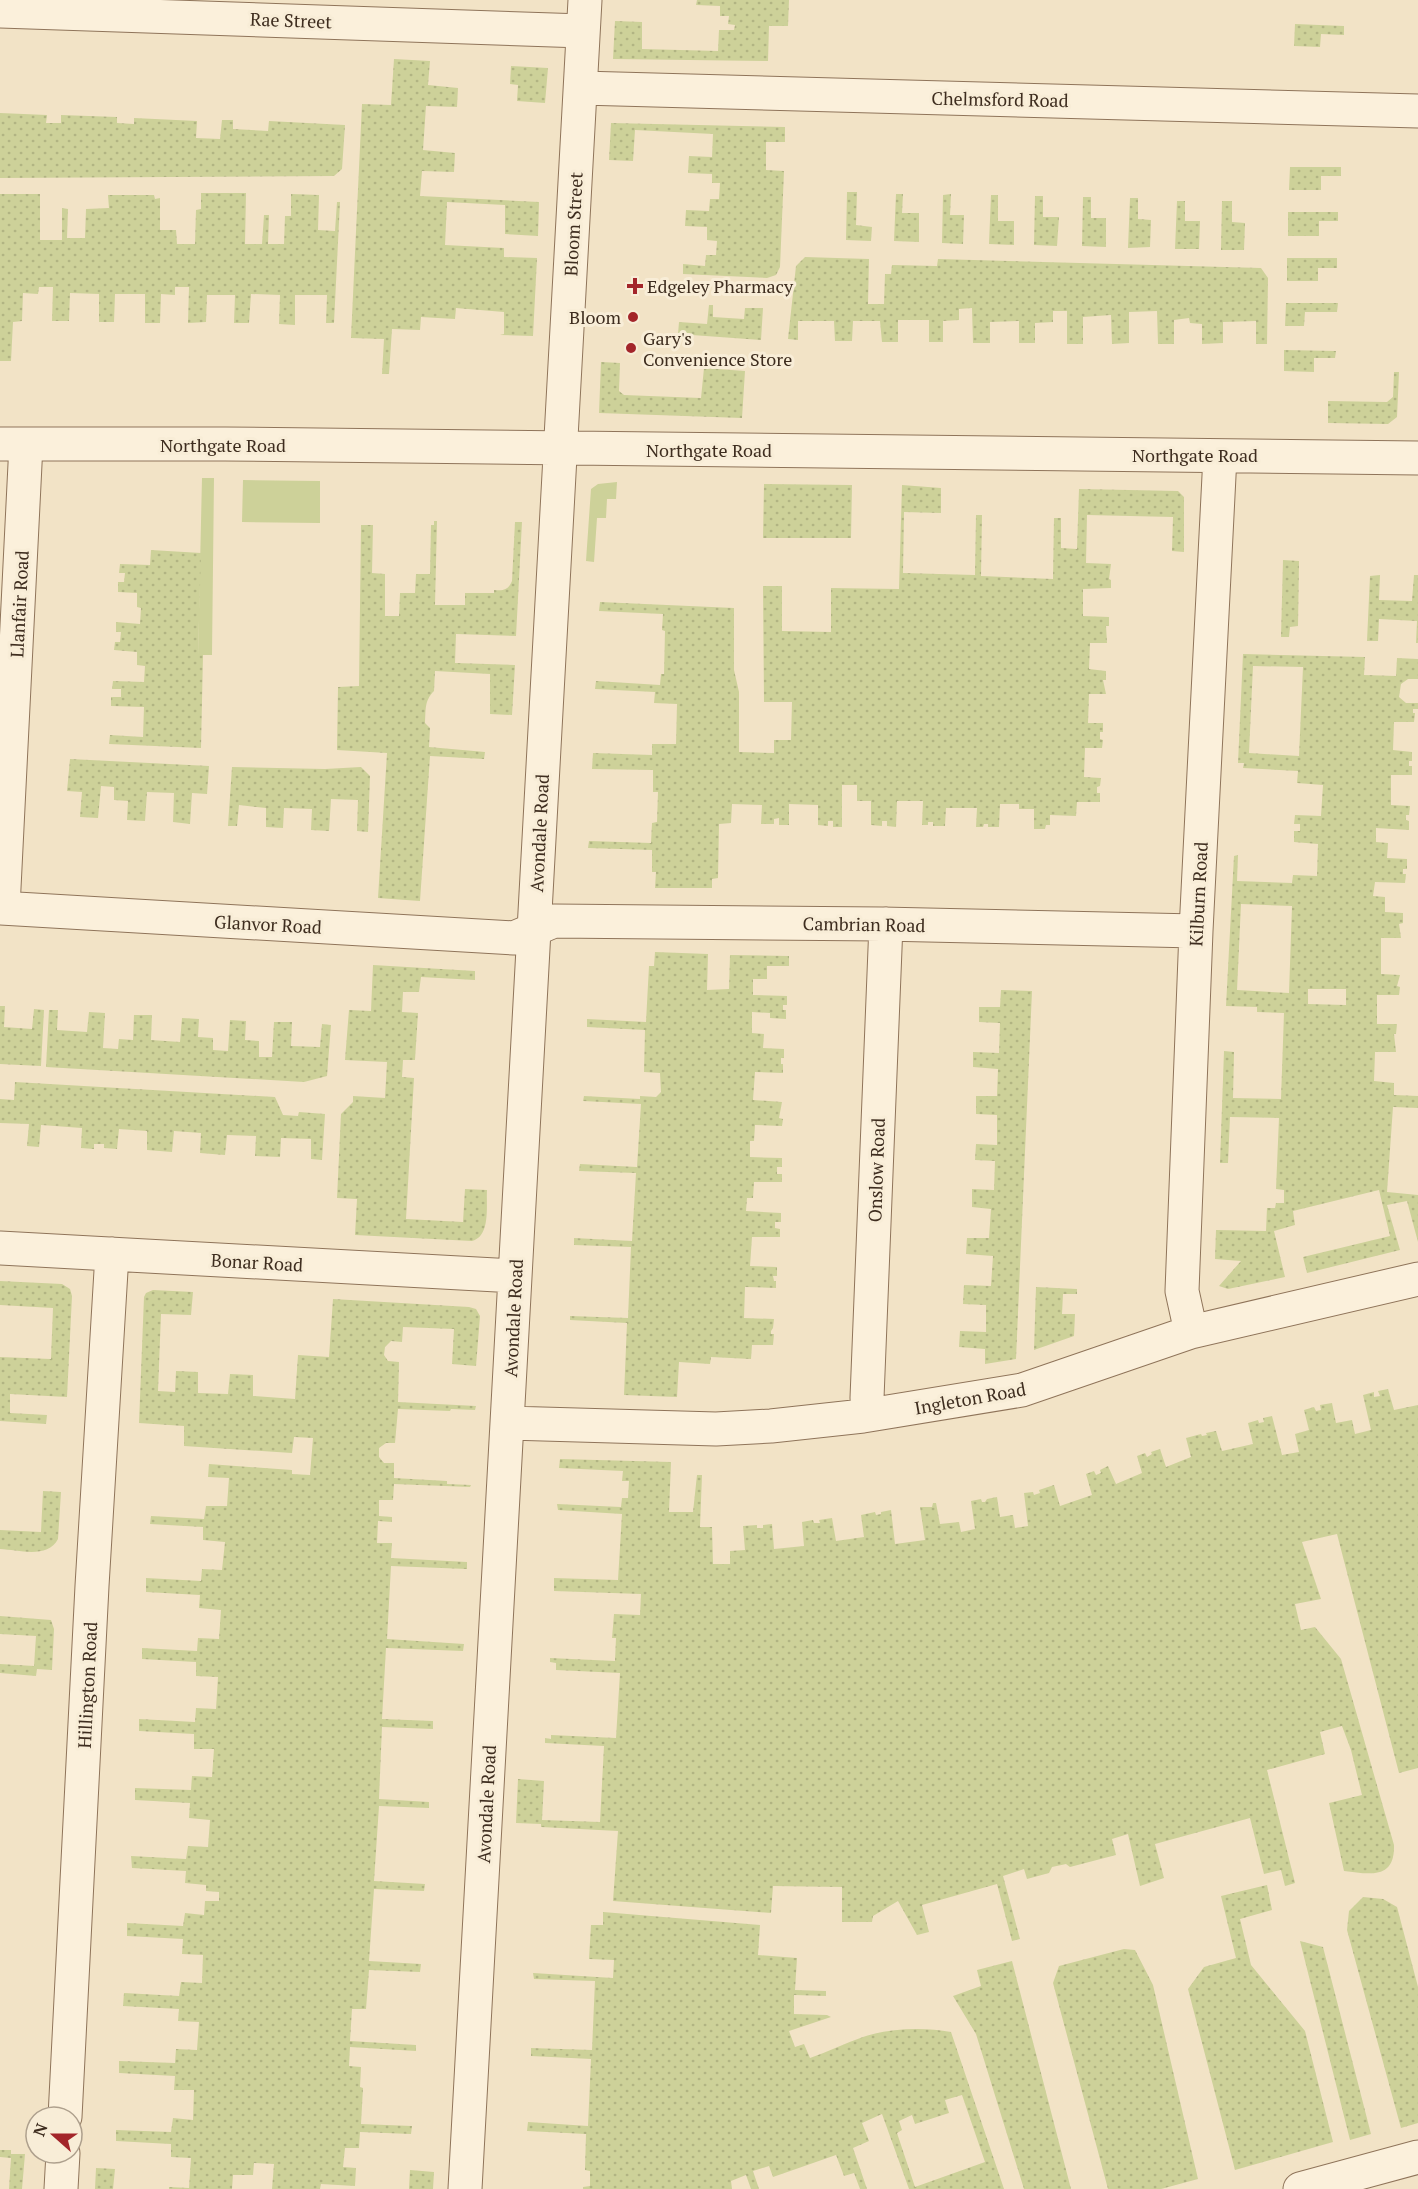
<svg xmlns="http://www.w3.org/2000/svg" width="1418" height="2189" viewBox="0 0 1418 2189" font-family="'PT Serif',serif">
	<defs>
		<pattern id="park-dots" width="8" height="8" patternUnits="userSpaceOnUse" patternTransform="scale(1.5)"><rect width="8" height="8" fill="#cdd199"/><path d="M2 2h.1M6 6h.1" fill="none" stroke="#b1b483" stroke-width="1.8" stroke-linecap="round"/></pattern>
	</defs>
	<rect width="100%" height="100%" fill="#f2e3c6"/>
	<path fill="#cdd199" d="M202 478H214L212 655H198Z
		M243 480 320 481V523L242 522Z
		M617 482 616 499H607L606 518H597L594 562 586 561 591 489 598 484Z"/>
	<path fill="url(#park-dots)" fill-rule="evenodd" d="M697 0H789L788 26H769L768 61 613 59 615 21 642 22V49L718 51 719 30H734L735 25 728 24 729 16H720V6L696 5Z
		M1295 24 1344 26V35L1321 34 1320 47 1294 46Z
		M394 59 430 61 428 85 458 88 457 107 426 106 423 150 455 153 454 172 422 171 420 196 539 202 538 236 505 234V205L447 202 445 245 504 248V257L537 258 533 336 500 335 504 334V312L456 308 455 319 421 317 420 330 392 329 389 374H382L384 339 351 338 362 104 391 105Z
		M511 66 548 68 545 103 517 101 518 85 510 84Z
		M0 113 47 115 46 123H61V115L117 117V123L134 124V118L197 121 196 138 220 139 222 120H233V129L268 131 269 121 345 125 342 169 334 176 0 178Z
		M611 123 785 127V142H766V170L784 171 780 267 776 275 767 278 683 274V264L705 266 706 255H716L717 241 707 240V227L685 226 686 210 709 211 710 199H719L720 183H712V174L688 173 689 156 712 157 713 134 635 130 633 161 609 160Z
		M1290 167H1341V176H1321V190H1289Z
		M847 192H857L856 225 872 227 871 241 846 240Z
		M201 193H246L245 244H262L264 215H269L268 244H284L285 216H291V194L319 195 318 230 335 231 337 202H340L334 323H326L327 295H295V325L279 324 280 295 251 294 249 323H234L235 295H207L206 322 188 323 189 287H175V295L161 294 160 323H145V294H115L114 322H99V294L70 293 69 321H52L53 287H39L38 294 23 293 22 321 13 322 11 361H0V194H40V240H62V208L68 209 67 238H85L86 209 109 208 108 195H154L155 199 160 198V230H176L177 244H195L196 210 201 209Z
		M896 194H903L902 213H919V242L894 241Z
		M951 194 950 215H964L963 244 942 243 943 195Z
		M991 195H998V221H1014V245L989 244Z
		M1035 196H1043V217H1059L1057 246 1034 245Z
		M1083 197H1091V218H1106V247L1082 246Z
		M1130 198H1138V219L1151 220 1150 247 1128 248Z
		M1177 201H1185V221H1200L1199 249H1175Z
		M1222 201H1232V222L1245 223 1244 250H1221Z
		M1288 212H1338V221H1319V236H1288Z
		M805 257 869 259 868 304H884L885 274H891L892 265 937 266 938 259 1261 268 1268 278 1267 344H1256V321L1223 322V343L1202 344V324L1190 323 1189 318 1174 320V344H1158L1157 311 1129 312V343L1112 344 1111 315 1083 317V344H1067V311H1053V322L1035 323V343H1019V321L990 322V343H973L972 308 959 309V320L943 321V342H929V320H898V342H882L880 321H853L852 341H835L834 321H798V340L788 339 796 266Z
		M1287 258H1337V268H1318V281H1287Z
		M1286 303H1338L1337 312H1305L1304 326H1285Z
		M709 305H713V317L744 319 745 308H763L761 340 678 334 679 322 707 324Z
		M1284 350 1336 351 1335 358H1314V372L1284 371Z
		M601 362 620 363 619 391 624 395 701 398 704 368 745 371 742 418 599 413Z
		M1394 372H1399L1397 417 1388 424 1328 423V401L1387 402 1393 397Z
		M764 484 852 485 851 538H763Z
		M902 485 941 488V513L904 512 903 573 975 575 976 515H982L981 576 1053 579 1054 518H1061V548L1077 549 1079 489 1178 491 1184 497V552L1172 551 1173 517 1087 515 1086 563 1111 564 1109 579 1111 580V588L1083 589V616L1109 617V626H1106L1107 643H1090L1089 669 1106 671V680H1103L1106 694H1089L1088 723H1103V732H1100V739L1103 740 1102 748H1085L1084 777 1101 778 1100 786 1097 787V793H1100V802H1077L1076 816 1050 815V825H1046L1045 829H1034V809H1019V804H1000L999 827H988V824H984L983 827H976L977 808H946L945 826H933V822H928V825H922L923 801H897L896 827 887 826V821H882V826L871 825V801H857V785H842V827H833V821H828V826L818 825V805L789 804V825H779V818L774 819V824H761L762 805 732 804 731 823 719 824 718 878 712 879V888H655L656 872H652V850L588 848 589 841 651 843 652 823 657 822 658 792H653V770L592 769 593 753 652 755V744H676L677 704 654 703 655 692 595 689 596 681 660 685 661 674H664L665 631 662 630 663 614 599 611 600 602 734 608V670L739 692V752L774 753V740H791L792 702H764L763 586H782V631L831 632V588L899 589Z
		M434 521H437L435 605H465V593H494V590C504 591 508 590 512 581L515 522H522L516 636 456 634 455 663 515 665 512 715 490 714V674L435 671 434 691C424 701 426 710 425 723L430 728 429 747 485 752 484 759 430 756 420 901 378 898 387 753 337 750 338 687 359 686 361 525H373L372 573 385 574V616H399L400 593H415L416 574H430L431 525H434Z
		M151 550 201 553 198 654 203 655 201 748 109 744 110 735 143 737 144 707 111 706V697H121V689H112L113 681 144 682 145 666 137 665V652L114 650 115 642H120L121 632H116V622L140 624 141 608 137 607V593L118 592V582H124L125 573H119L120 564 150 565Z
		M1283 560 1299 561 1298 626 1290 627 1289 637H1281Z
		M1380 575 1379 600 1412 601 1414 575H1418V643H1416L1417 621 1379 619 1378 641H1367L1370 576Z
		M1243 654 1365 657 1364 675 1396 676 1397 658 1418 659V679H1408L1401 684 1399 697 1406 703H1418V709H1413V713H1415L1414 722H1394L1393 750 1412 752V761H1409V766H1412V775H1391V805L1410 806 1409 815H1406V820L1409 821V830L1376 828V842L1388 843 1387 858 1407 859V869H1403V874H1406L1405 883 1375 882 1373 896 1385 897V912L1403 913V923L1399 924 1401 938H1381V974L1400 975 1397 986 1400 987 1399 995H1377V1024H1397L1396 1034H1394L1396 1052H1375L1374 1081 1394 1083V1095L1418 1096V1108L1393 1107 1387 1192 1418 1195V1242L1407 1201 1387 1205 1400 1250 1307 1273 1303 1257 1390 1236 1379 1190 1293 1211 1295 1225 1274 1231 1285 1277 1228 1289 1219 1286 1241 1261 1215 1259 1216 1230 1266 1231 1267 1208H1275L1276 1203H1284V1190L1276 1189 1279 1118 1230 1117 1228 1163H1220L1224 1051 1234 1052 1233 1098 1281 1099 1284 1013 1257 1012V1007L1226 1006 1234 856 1238 855 1237 881 1292 883 1293 875 1317 876 1318 844 1294 842V831H1300V824H1294L1295 815 1321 816 1323 785 1297 783 1298 771 1243 768 1244 763H1238ZM1253 666 1303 667 1299 756 1249 753ZM1241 904 1292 906 1289 993 1237 990ZM1308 989H1346V1005L1308 1004Z
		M70 759 209 766 207 794 192 793 190 824 173 822 174 793 147 792 145 821 127 820 128 801 114 800V787L101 786 98 818 80 817 82 792 67 791Z
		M232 767 325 769 361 767 370 776 368 832 357 831 358 800 331 799 329 831 311 830 312 809 284 808 283 828 266 827V808L239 805 237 826H228Z
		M655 952 708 954 707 990 729 989 730 955 789 956V966H767V979H753V995L787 996V1005H783V1010H786V1019L770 1018V1013L752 1012V1033L764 1034 763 1048 784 1049V1058H781V1064H783V1073L755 1072 753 1100 782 1102 779 1118 783 1119 782 1126 755 1125 754 1141H750V1157L782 1158V1167H777V1174H782V1182H754L753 1198H747L746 1211 781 1213V1222H775V1228L780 1229V1237H752L750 1266 777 1267V1276H773L774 1281H776V1288L745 1287 744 1318 774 1319 773 1328 771 1331V1334H774L773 1345H752L751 1359 711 1357 710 1364 679 1362 677 1397 624 1395 627 1323 570 1320V1316L628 1318 631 1247 574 1245V1238L632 1241 636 1173 579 1171 580 1164 637 1167 641 1104 583 1101 584 1096 640 1099V1096L656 1097 661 1092 660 1073 644 1072 645 1030 587 1027V1019L646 1022 649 966H654Z
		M373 965 475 971V980L421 977 419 992H403L402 1012 418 1013 415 1060H403L402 1077 414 1078 406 1219 463 1222 465 1189 487 1190C486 1206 491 1236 472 1241L355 1235 357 1199 337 1198 341 1114 353 1102V1096L385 1098 387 1062 345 1060 349 1010 371 1011Z
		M1001 990 1032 991 1016 1359 985 1364V1349L959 1347 960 1331 986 1332V1305L963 1304 964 1285 991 1286 993 1256 966 1254 967 1238H989L991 1209 972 1207V1189L994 1190 995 1161 975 1160 976 1144 997 1145V1115L976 1114V1096H997L998 1069 973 1067V1052L999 1053 1000 1023 979 1022V1007H1000Z
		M0 1006H5L4 1027 32 1029 34 1009 44 1010 41 1066 0 1064Z
		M49 1010H58L57 1030 87 1032 89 1012 105 1013 103 1048 118 1049 119 1039 133 1040 134 1015H152L151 1040 180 1042 182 1018 199 1019 198 1037 213 1038V1050L228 1051 230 1020 246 1021 245 1040 259 1041V1057H272L274 1022H292L291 1046 320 1047 322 1024 331 1025 327 1076 304 1082 46 1067Z
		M15 1082 275 1097 283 1115 298 1116 299 1112 325 1114 322 1160 311 1159V1139L281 1138 280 1157 255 1156 256 1136 227 1135 225 1155 200 1153 201 1133 174 1131 172 1152 147 1150V1131L119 1129 117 1149 104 1148V1144H94V1149L81 1148 82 1128 41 1125 39 1147 27 1146 29 1124 0 1123V1099L14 1100Z
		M0 1281 62 1284 70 1289 72 1296 67 1397 10 1394V1413L47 1415 46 1424 0 1421V1357L51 1359 53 1308 0 1305Z
		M1036 1287 1077 1289V1294H1063L1062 1314H1075L1074 1336 1034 1350Z
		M153 1290 193 1292 191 1315 161 1314 158 1391 175 1392 176 1371 198 1372V1393L228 1394 230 1374 253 1375V1396L295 1399 298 1355 329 1357 333 1299 469 1307 476 1309 480 1316 476 1366 452 1364 454 1329 403 1327 402 1342 391 1341 385 1347 384 1355 388 1361 399 1362 398 1402 476 1406 475 1410 451 1409 450 1411 398 1409 395 1443H386L379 1448V1457L384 1463H394V1478L447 1481V1484L471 1485 470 1487 394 1484 393 1500H379V1516L392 1517V1522L378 1521 377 1543H392L391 1558 467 1562V1569L391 1566 387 1639 464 1644 463 1651 386 1648 382 1719 433 1721V1729L382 1727 379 1799 429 1802V1808L379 1806 374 1881 425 1884 424 1891 374 1889 369 1961 421 1964 420 1972 369 1970 366 2009H352L350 2041 416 2045V2051L350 2047 349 2066 361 2067 360 2087 363 2088 361 2124 412 2126 411 2134 360 2132 359 2148H345L343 2167 356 2168 355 2186 321 2184 320 2189H272L274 2164 254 2163 253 2175H233L232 2189H169V2187L189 2188 191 2158 171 2157V2144L116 2141V2130L171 2132 173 2118 193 2120 194 2090H174L175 2076 119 2073V2061L175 2063 176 2049 197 2050 199 2022 178 2021 179 2009 123 2006 124 1993 179 1996 181 1982 202 1983 203 1955 182 1954 183 1939 127 1936V1923L183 1926 185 1913 204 1915 205 1901H219V1892L206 1891V1885L185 1883 186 1871 132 1868 131 1856 186 1859 188 1846 208 1847 210 1820 189 1818 190 1803 135 1800V1788L191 1790 192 1776 212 1777 214 1749H194V1734L139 1731V1719L195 1722 196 1708 216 1709 218 1677 196 1676V1662L142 1659V1648L197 1651 198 1638 219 1639 221 1610 199 1608 200 1595 146 1592V1578L201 1581 202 1569 222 1570 225 1542 203 1540V1527L150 1524 151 1516 204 1519 206 1506H227L229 1478 208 1477 209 1464 292 1470V1474L310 1475 313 1438 294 1437 292 1453 184 1446V1426L139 1423 144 1297 146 1293Z
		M1388 1389 1394 1410 1418 1405V1768L1399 1773 1337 1534 1302 1542 1321 1599 1295 1604 1301 1630 1315 1627 1341 1659 1394 1845C1395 1880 1369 1874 1344 1871L1329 1803 1362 1795 1351 1750 1342 1726 1320 1732 1325 1754 1267 1770 1295 1883 1285 1886 1281 1870 1264 1874 1250 1818 1155 1844 1164 1878 1140 1886 1128 1834 1112 1839 1116 1855 1070 1867 1066 1864 1052 1867 1049 1873 1027 1879 1024 1869 1003 1876 1020 1939 1012 1941 997 1884 922 1905 929 1932 917 1935 898 1901 873 1916 872 1922H842V1887L773 1886 771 1913 613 1901 618 1831 541 1827V1824L516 1823 518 1779 544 1781 542 1820 600 1822 604 1746 545 1743V1738L551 1739V1735L616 1738 620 1673 556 1670V1663L550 1662V1658L615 1661 616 1638H612L614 1614 640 1615 641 1594 554 1591V1578L618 1580 622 1514 558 1510 557 1504 621 1507 622 1498H628L629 1481H622L623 1471 559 1468 560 1459 671 1462 669 1512H693L697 1475H702L700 1527H712L713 1564H730V1551L745 1550 743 1526 757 1525V1528H763V1525L772 1524 774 1549 804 1546 802 1522 813 1520 814 1523H820L819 1520 832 1518 836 1541 864 1537 861 1515 875 1512 876 1515 881 1514V1512L891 1510 895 1544 925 1540 920 1507H932L933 1503H936L940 1524 959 1522 961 1532 975 1529 971 1501 981 1499 982 1502H985L987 1499 997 1497 1000 1517 1013 1515 1015 1528 1028 1526 1024 1493 1033 1492 1034 1495 1040 1493 1039 1490 1054 1485 1060 1506 1092 1495 1086 1474 1094 1471 1096 1475 1101 1473 1100 1470 1108 1466 1116 1484 1142 1473 1137 1456 1145 1453 1147 1457 1152 1454 1151 1452 1160 1449 1166 1467 1191 1457 1186 1438 1201 1434 1202 1436 1207 1435 1206 1433 1216 1431 1222 1451 1253 1444 1248 1423 1258 1420 1259 1423 1264 1422 1263 1418 1272 1416 1282 1455 1299 1452 1295 1434 1309 1430 1304 1410 1314 1407 1316 1411 1321 1410 1320 1405 1332 1403 1336 1423 1352 1420 1355 1434 1371 1430 1363 1395 1374 1392V1397L1380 1396 1378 1391Z
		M43 1491 61 1492 58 1539C48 1559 19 1550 0 1549V1530L41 1532Z
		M0 1616 51 1620 54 1629 52 1670 37 1669 36 1676 0 1673V1664L34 1666 36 1636 0 1634Z
		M1267 1885 1272 1910 1240 1919 1251 1965 1305 2031 1333 2142 1235 2170 1188 1989 1204 1967 1236 1958 1221 1896Z
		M1363 1897 1383 1899 1397 1907 1418 1987V2123L1401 2128 1347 1930 1349 1911Z
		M603 1912 760 1925 758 1955 797 1958 795 1990 826 1991V1996L794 1995V2014L827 2015 831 2017 789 2031 795 2047 804 2044 810 2058C828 2052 845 2043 863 2037 889 2028 924 2027 951 2032L1004 2189H909L882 2114 862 2123 869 2141 853 2148 867 2189H860L854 2173 844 2176 836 2155 773 2177 769 2166 753 2171 759 2189H751L746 2175 731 2181 732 2189H583V2187L590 2186V2171L585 2170 586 2134 527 2131 528 2122 588 2126 591 2059 531 2056V2048L592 2050 595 1981 534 1979 533 1973 613 1978 614 1960 589 1959 591 1925H603ZM962 2095 985 2162 915 2187 897 2133 902 2130 899 2121 912 2115 915 2124 949 2113 945 2100Z
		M1300 1941 1323 1947 1371 2134 1350 2140Z
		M1124 1949 1135 1950 1153 1985 1198 2179 1161 2189H1108L1053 1983 1059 1966Z
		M1012 1961 1071 2189H1024L976 2034 953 1996 981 1986 977 1970Z
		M0 2150H11V2154H25L22 2189H9L11 2158 0 2157Z
		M96 2168 115 2169 113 2189H95Z
		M410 2170 434 2172 433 2189H409Z"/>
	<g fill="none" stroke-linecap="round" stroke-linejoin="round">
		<g stroke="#8f745a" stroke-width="35">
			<path id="minor" d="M0 11 583 31
				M581 88 1418 111
				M0 444H225L1418 458
				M0 908 514 938 554 921 882 924 1196 931
				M3 908 26 444
				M0 1248 515 1276
				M1191 1332 1182 1291 1196 931 1220 456
				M870 1414 867 1398 886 924
				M507 1423 716 1429 771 1426 863 1416 1022 1390 1191 1332 1418 1279
				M65 2117 92 1586 112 1254
				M61 2189 63 2153
				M465 2189 585 0
				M1300 2189 1418 2157"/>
		</g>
		<use href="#minor" stroke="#fbf0db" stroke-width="33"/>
	</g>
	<g fill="#a3252a" stroke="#f8edd7" stroke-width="2">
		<path d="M632 277h6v6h6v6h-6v6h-6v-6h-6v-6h6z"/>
		<circle cx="633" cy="317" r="6"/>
		<circle cx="631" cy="348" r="6"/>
	</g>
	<g text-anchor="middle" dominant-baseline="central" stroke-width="6" stroke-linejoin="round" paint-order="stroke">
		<g font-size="18" fill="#3e2d1f" stroke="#f8edd7">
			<text transform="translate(291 20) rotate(2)">Rae Street</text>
			<text transform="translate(1000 99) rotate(1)">Chelmsford Road</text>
			<text transform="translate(573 224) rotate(-87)">Bloom Street</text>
			<text x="223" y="445">Northgate Road</text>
			<text x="709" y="450">Northgate Road</text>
			<text x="1195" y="455">Northgate Road</text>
			<text transform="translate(19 604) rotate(-87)">Llanfair Road</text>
			<text transform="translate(539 833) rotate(-87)">Avondale Road</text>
			<text transform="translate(1198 894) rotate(-87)">Kilburn Road</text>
			<text transform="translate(268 924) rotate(3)">Glanvor Road</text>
			<text transform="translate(864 924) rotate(1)">Cambrian Road</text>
			<text transform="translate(876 1170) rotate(-88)">Onslow Road</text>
			<text transform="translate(257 1262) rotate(3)">Bonar Road</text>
			<text transform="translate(513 1318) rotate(-87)">Avondale Road</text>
			<text transform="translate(970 1398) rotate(-10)">Ingleton Road</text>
			<text transform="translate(87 1685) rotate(-87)">Hillington Road</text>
			<text transform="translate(486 1804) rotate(-87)">Avondale Road</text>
		</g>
		<g font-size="18" fill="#3e2d1f" stroke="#f8edd7" text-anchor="start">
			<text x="647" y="286">Edgeley Pharmacy</text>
			<text x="621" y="317" text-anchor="end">Bloom</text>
			<text x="643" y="338">Gary's<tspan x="643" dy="21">Convenience Store</tspan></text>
		</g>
	</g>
	<g transform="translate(54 2135) rotate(291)"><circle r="28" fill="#f8edd7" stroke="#aea08d" stroke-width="1.5"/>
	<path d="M0-4.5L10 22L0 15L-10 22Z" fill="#a3252a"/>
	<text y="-9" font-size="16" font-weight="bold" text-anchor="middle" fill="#3e2d1f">N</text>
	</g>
</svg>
